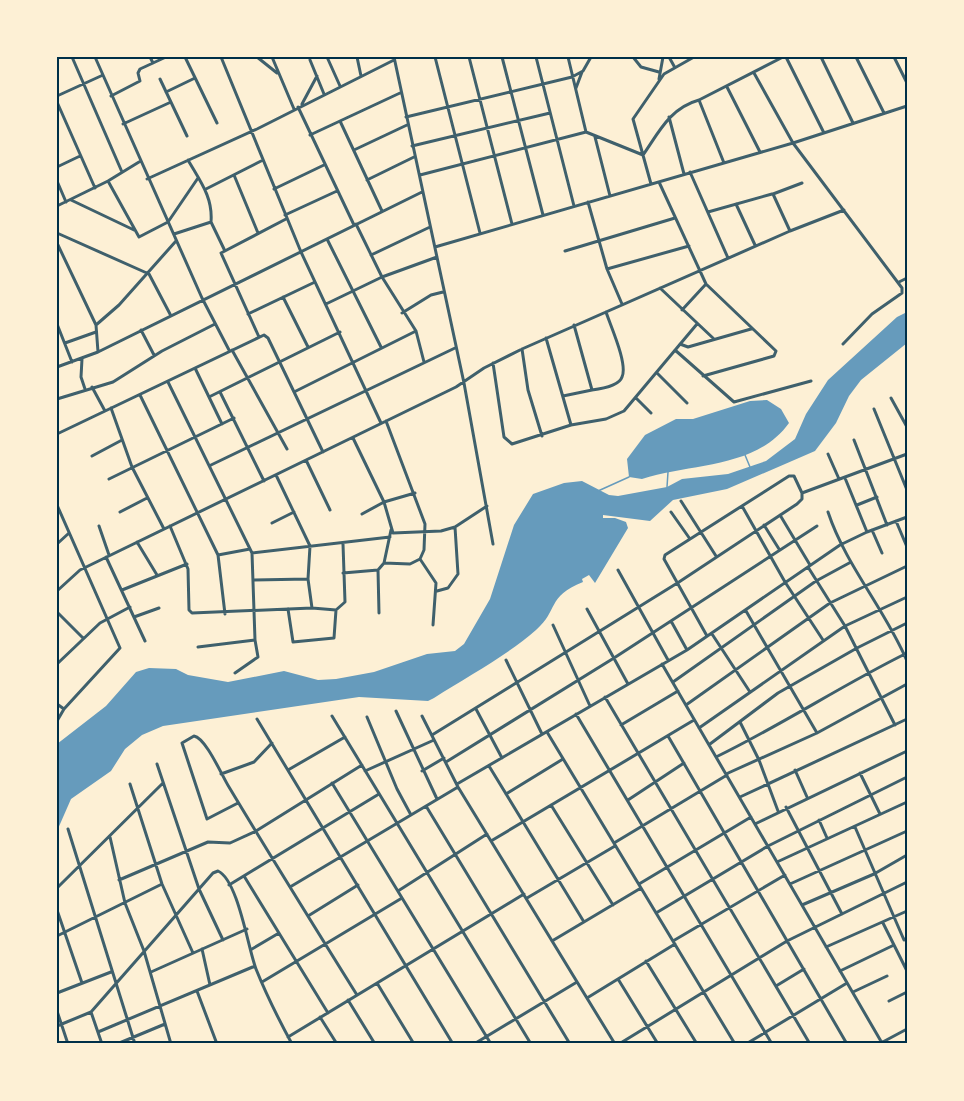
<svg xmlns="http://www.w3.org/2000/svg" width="964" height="1101" viewBox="0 0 964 1101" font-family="'DejaVu Sans',sans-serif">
	<rect width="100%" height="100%" fill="#fdf0d5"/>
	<path fill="#669bbc" d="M907 312V343L861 380 849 396 836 423 815 451 727 489 673 500 650 521 603 515V518H615L626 522 628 528 595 583 589 575 582 579 583 582C546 597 559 610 536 630 505 657 468 676 434 698L428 701 359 697 163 726 142 735 125 749 111 771 71 799 57 831V744L106 706 136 672 149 668 176 669 188 675 228 682 284 671 318 680 336 679 374 672 427 654 455 651 464 644 490 599 514 525 533 494 564 483 582 481 609 495 618 496 667 487 682 479 728 474 766 461 795 439 806 414 828 380 897 317Z
		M767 400 781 409 789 423C756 469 692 463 642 479L629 477 627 459 645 435 676 419H693L750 401Z"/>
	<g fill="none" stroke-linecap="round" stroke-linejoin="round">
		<path stroke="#669bbc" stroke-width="1.5" d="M745 455 750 467
			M667 487 668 472
			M598 491 629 477"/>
		<path stroke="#3f606c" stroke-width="3" d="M72 57 122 172
			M95 57 202 298 229 350
			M150 57 153 63
			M185 57 217 123
			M221 57 301 252 381 423
			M257 57 277 73
			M272 57 294 109
			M327 57 340 86
			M357 57 361 76
			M394 57 464 383 493 544
			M435 57 480 233
			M469 57 512 224
			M502 57 543 215
			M536 57 574 206
			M568 57 586 132 643 155
			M633 57 641 67 659 72
			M669 57 674 66
			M786 57 824 133
			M821 57 853 123
			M856 57 884 113
			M894 57 907 83
			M310 60 324 94
			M754 73 793 143 902 288V293L872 314 843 344
			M160 79 187 136
			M659 79 663 57
			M727 87 760 152
			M576 88 582 72
			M166 92 195 78
			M57 96 103 75
			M111 96 140 81 138 73 140 69 166 57
			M699 100 783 57
			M57 102 95 188
			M302 104 317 76
			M298 107 354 225
			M406 117 572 77 583 71 591 57
			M669 117 684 174
			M340 121 382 211
			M123 124 171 102
			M310 135 400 93
			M595 137 610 196
			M412 146 550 113
			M354 150 407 125
			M643 155C659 132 670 108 699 100L724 163
			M57 167 80 156
			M690 172 728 258
			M234 175 258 233
			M420 175 586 132
			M147 179 257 129 394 60
			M367 180 414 157
			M57 181 66 202
			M108 181 139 237 168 222 198 178
			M659 182 706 284 776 351 774 356 703 376
			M651 184 633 119 664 74 694 57
			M206 189 263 160
			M274 189 324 165
			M71 200 134 230
			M588 202 607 269 622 304
			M736 204 755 245
			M57 206 108 181 139 162
			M708 212 772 194
			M285 215 337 191
			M211 222 224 249
			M356 224 382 277 416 331 424 362
			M790 231 844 210
			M57 233 149 274 170 314
			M174 234 211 222C213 197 200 181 188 160
			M327 239 381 347
			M57 243 96 325 119 305 176 241
			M435 247 793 143 907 106
			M565 251 675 218
			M371 255 430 227
			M607 269 689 246
			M899 282 907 278
			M660 288 714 339
			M283 297 308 347
			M326 304 382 277 437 257
			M682 310 706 284
			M402 313 431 295 443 292
			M248 314 315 282
			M57 324 72 362
			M96 325 98 352
			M574 325 592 390C600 389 619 386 622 377 628 364 611 327 606 312
			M141 330 154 355
			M259 337 221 253 286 219
			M546 338 571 425
			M65 343 96 332
			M680 344 688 347 751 329
			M522 349 528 390 542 436
			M232 350 287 449
			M675 350 734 402 811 381
			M82 359 81 377 85 389
			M493 363 504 437 512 444 571 425 606 419 624 411 697 324
			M57 367 98 352 422 192
			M195 368 222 424
			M657 373 687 403
			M168 382 252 553 255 640 258 657 235 673
			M92 387 105 411
			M220 392 264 481
			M294 392 416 331
			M140 395 218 555 225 614
			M563 396 592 390
			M209 397 340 332
			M636 398 651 413
			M891 398 907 427
			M57 399 113 382 162 351 215 324
			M111 408 132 467 164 529
			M874 409 907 490
			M57 434 264 335 268 338 323 452
			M353 438 384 502 393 533 441 531 455 527 487 506
			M854 440 887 525
			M828 454 839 479
			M92 456 122 440
			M306 460 330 510
			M211 465 455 348
			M276 475 310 546 308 579 312 608
			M845 478 867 532
			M109 479 234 418
			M681 501 716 556
			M57 505 120 648 64 709 57 721
			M857 505 877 497
			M742 506 785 582 823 640
			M120 512 147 498
			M671 512 690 539
			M828 512C846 566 885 609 907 661
			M362 514 384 502 415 493
			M780 515 810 565
			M896 521 907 547
			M272 523 294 512
			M764 525 779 549
			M99 526 109 555
			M170 526 188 569 189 610 192 613 312 608 336 610 345 602 343 544
			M872 530 882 553
			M137 542 157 575
			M57 544 69 533
			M252 553 390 537
			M218 555 250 549
			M106 557 145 641
			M420 559 436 583 433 625
			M384 563 410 564 420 559 424 550 425 524 386 421
			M808 567 845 626 895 725
			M378 570 379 613
			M618 570 668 660
			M343 573 378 570 384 563 391 530
			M254 580 308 579
			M122 590 187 564
			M57 591 80 570 456 387 484 368 522 349 790 231 773 194 802 183
			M437 591 448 588 458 574 455 527
			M288 609 293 642 334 638 336 610
			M587 609 628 684
			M746 611 817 733
			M57 612 83 638
			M134 617 159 608
			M671 621 687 650
			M553 625 590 706
			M712 634 750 692
			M707 636 664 559 665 555 789 476H794L802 493
			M198 647 255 640
			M506 660 542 734
			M57 664 100 623 130 607
			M662 664 882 1043
			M673 682 816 581 851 562
			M605 697 810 1044
			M57 704 64 709
			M686 705 830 603 907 566
			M476 709 502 758
			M396 711 437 799
			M576 714 772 1044
			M332 716 531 1044
			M422 716 458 787 615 1044
			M367 717 397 789 411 815
			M257 719 453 1044
			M740 722 759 760 778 811
			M621 725 678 691
			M699 728 845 626 907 597
			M547 732 735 1044
			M432 735 679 582 797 504 802 499V493L907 454
			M668 736 847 1044
			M710 744 778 693 857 648 907 623
			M716 757C782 725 842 685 907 653
			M446 762 614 658 817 526
			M157 764 199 889 223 940
			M489 766 584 922
			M288 770 345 737
			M795 770 807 797
			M365 771 434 740
			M422 771 444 758
			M860 773 880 814
			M221 774 254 762 272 743
			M726 774 817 733 907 684
			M332 783 491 1044
			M130 784 162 884 193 953
			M457 784 687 650 840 545 867 532 907 517
			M506 794 563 759
			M740 797 907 719
			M628 800 684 763
			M238 803 207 819 182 743 194 736C206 738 222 776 229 787 271 857 314 926 357 995
			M551 805 613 905
			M426 806 570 1044
			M786 807 842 914
			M819 820 827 838
			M755 824 907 751
			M855 827 904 940 907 938
			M68 829 135 1044
			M110 837 125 903 144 951 171 1044
			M491 841 694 720
			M614 843 727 775
			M777 862 907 802
			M244 876 328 1013
			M119 880 208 842 230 843 256 831 362 765
			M639 884 751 817
			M790 884 907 831
			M229 885 379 794
			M290 887 458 787
			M57 888 163 783
			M398 891 487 834
			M527 898 615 846
			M802 905 874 874 907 855
			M57 910 82 983
			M656 913 768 846 907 777
			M308 916 358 885
			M883 923 907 971
			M57 936 162 884
			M552 941 641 888
			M673 941 785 875
			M826 947 907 911
			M202 949 210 985
			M252 949 279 933
			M646 961 697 1044
			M840 971 894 945
			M151 972 247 929
			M618 979 658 1044
			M262 982 402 898
			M377 983 414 1044
			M776 986 804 969
			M197 991 217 1044
			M853 992 887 976
			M57 993 111 972
			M587 998 675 944
			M348 1000 375 1044
			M889 1001 907 992
			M57 1011 68 1044
			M91 1012 102 1044
			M320 1017 337 1044
			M57 1026 91 1012 213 873 218 871C238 880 248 948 256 969 266 994 279 1020 292 1044
			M98 1032 255 966
			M288 1037 524 894
			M117 1044 165 1024
			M474 1044 577 982
			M619 1044 787 941 907 882
			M746 1044 847 983
			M879 1044 907 1029"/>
	</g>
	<rect width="964" height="1101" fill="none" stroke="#fdf0d5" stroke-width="117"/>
	<rect x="58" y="58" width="848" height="984" fill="none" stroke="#003049" stroke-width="2"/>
</svg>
